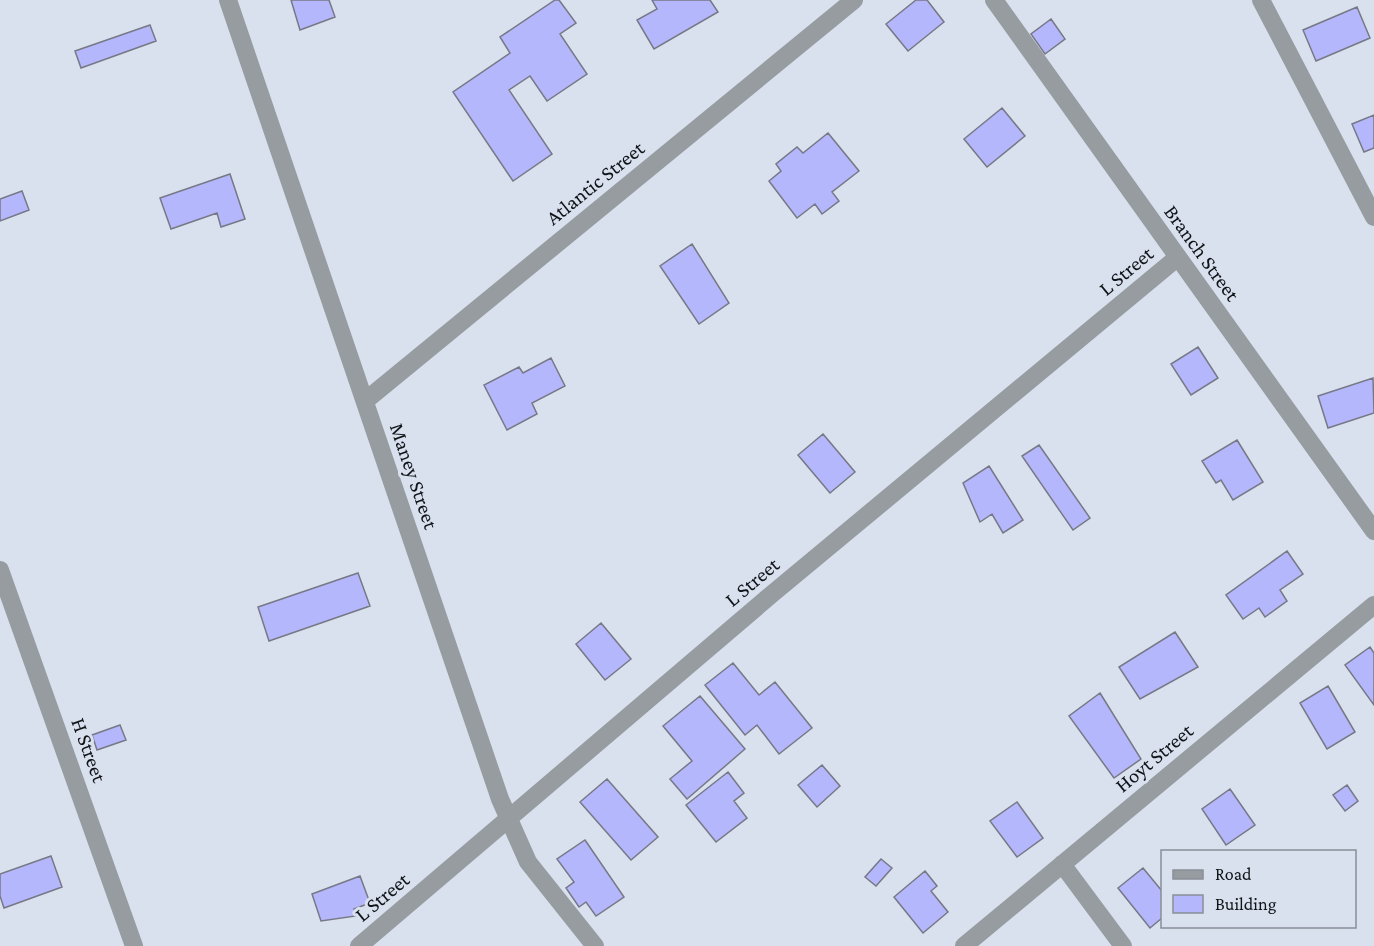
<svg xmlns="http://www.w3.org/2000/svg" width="1374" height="946" viewBox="0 0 1374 946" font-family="'Crimson Pro',serif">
	<rect width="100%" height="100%" fill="#d9e0ee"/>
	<path fill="#b4b7fc" stroke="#777885" stroke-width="1.5" d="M291 0H329L335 17 300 30Z
		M555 0H559L576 23 560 34 587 74 547 101 530 76 509 90 552 154 513 181 453 92 510 53 500 37Z
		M652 0H710L718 12 654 49 637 20 657 9Z
		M916 0H927L944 22 908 51 886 24Z
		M1357 7 1370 38 1316 61 1303 30Z
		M1051 19 1065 39 1045 54 1031 34Z
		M150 25 156 41 81 68 75 51Z
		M1002 108 1025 136 987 167 964 139Z
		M1374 115V148L1364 152 1352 124Z
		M828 133 859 171 832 192 839 201 822 214 815 204 797 218 769 181 781 171 776 164 797 147 803 153Z
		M230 174 245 219 221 227 217 213 171 229 160 198Z
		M22 191 29 210 0 221V199Z
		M692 244 729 303 699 324 660 266Z
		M1198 347 1218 378 1191 395 1171 364Z
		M551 358 565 386 532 403 537 414 507 430 484 385 519 367 523 373Z
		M1373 378 1374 413 1328 428 1318 396Z
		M823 434 855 472 830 493 798 455Z
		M1237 440 1263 482 1233 500 1221 480 1216 483 1202 461Z
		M1039 445 1090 518 1073 530 1022 456Z
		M989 466 1023 520 1003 533 992 514 980 522 963 483Z
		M1287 551 1303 574 1280 590 1287 601 1265 617 1259 608 1243 619 1226 595Z
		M358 573 370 606 269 641 258 607Z
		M601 623 631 659 605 680 576 644Z
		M1175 632 1198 667 1140 699 1119 667Z
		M1370 647 1374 653V705L1345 665Z
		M733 663 759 695 775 682 812 728 779 754 757 725 745 735 705 685Z
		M1328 686 1355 732 1327 749 1300 703Z
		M1100 693 1141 759 1114 778 1069 716Z
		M700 696 745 749 687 799 670 779 692 761 663 726Z
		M120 725 126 740 97 750 92 735Z
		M822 765 840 786 817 807 798 785Z
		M728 772 744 793 734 801 747 818 716 842 686 805Z
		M607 779 658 837 631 860 580 802Z
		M1347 785 1358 801 1345 811 1333 795Z
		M1230 789 1255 825 1226 845 1202 809Z
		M1017 802 1043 838 1017 857 990 821Z
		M585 840 624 897 596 916 586 902 579 907 566 888 574 882 557 859Z
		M51 856 62 887 4 908 0 896V874Z
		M881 859 892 868 876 886 865 877Z
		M1143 868 1162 891V918L1150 928 1118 888Z
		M925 871 937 886 931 891 948 912 923 933 894 897Z
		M360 876 370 903 354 909 356 916 321 921 312 894Z"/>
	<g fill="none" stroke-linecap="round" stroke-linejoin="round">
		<path stroke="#969ca0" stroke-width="18" d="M228 0 500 799 528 862 595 946
			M994 0 1374 531
			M1261 0 1374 217
			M365 401 854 0
			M0 570 134 946
			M1062 864 1123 946
			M359 946 772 594 1178 257
			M964 946 1374 605"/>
	</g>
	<g text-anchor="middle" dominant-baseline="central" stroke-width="6" stroke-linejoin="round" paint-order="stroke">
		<g font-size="21" fill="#101317" stroke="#d9e0ee">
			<text transform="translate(595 183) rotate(-39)">Atlantic Street</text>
			<text transform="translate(1202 253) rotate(54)">Branch Street</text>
			<text transform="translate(1126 271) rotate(-40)">L Street</text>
			<text transform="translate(414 476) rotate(71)">Maney Street</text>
			<text transform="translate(752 582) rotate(-40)">L Street</text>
			<text transform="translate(89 750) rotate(70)">H Street</text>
			<text transform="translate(1154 758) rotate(-40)">Hoyt Street</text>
			<text transform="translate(382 897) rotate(-40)">L Street</text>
		</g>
	</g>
	<rect x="1161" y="850" width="195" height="78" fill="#d9e0ee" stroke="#898e98" stroke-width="1.5"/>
	<rect x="1173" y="870" width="30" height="9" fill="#969ca0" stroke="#898e98" stroke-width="1.5"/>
	<text x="1215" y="880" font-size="18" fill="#101317">Road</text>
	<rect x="1173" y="895" width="30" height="18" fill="#b4b7fc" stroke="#898e98" stroke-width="1.5"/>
	<text x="1215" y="910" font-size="18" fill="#101317">Building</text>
</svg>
